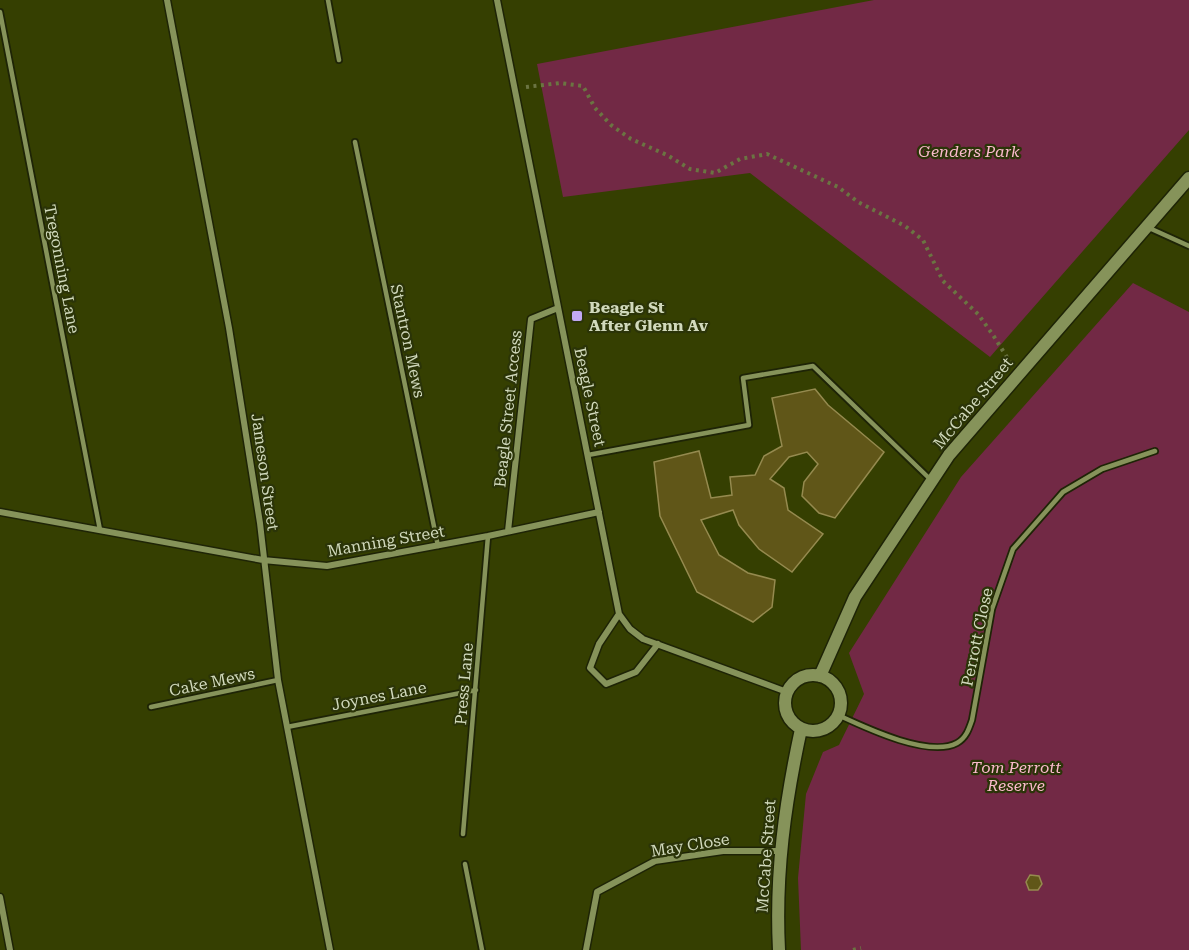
<svg xmlns="http://www.w3.org/2000/svg" width="1189" height="950" viewBox="0 0 1189 950" font-family="'Roboto Serif',serif">
	<rect width="100%" height="100%" fill="#353f01"/>
	<path fill="#722945" d="M874 0H1189V130L990 357 750 173 563 197 537 64Z
		M1133 283 1189 312V950H801L798 878 806 794 823 752 839 745 864 694 849 653 961 477Z"/>
	<path fill="#605618" stroke="#958a4f" stroke-width="1.5" d="M815 389 828 405 884 452 835 518 819 513 802 496 804 482 818 464 807 452 789 457 770 479 784 488 788 510 823 534 792 572 759 549 739 525 733 510 701 520 719 555 748 573 775 580 772 607 753 622 697 592 660 516 654 462 699 451 711 498 732 495 730 477 755 475 764 456 782 446 772 398Z
		M1030 875 1039 876 1042 884 1038 890H1029L1026 882Z"/>
	<g fill="none" stroke-linecap="round" stroke-linejoin="round">
		<g stroke="#1e2406" stroke-width="8">
			<path id="lane" d="M328 0 339 60
				M0 12 100 530
				M355 142 438 546
				M1147 227 1189 246
				M588 455 749 425 743 378 813 366 930 479
				M151 707 278 680
				M838 715C866 728 929 758 957 743 966 738 969 729 972 720L992 609 1013 549 1063 492 1102 469 1155 451
				M287 727 476 690
				M463 834 488 536
				M465 864 482 950"/>
		</g>
		<g stroke="#1e2406" stroke-width="9">
			<path id="street" d="M167 0 229 328 260 523 278 680 330 950
				M497 0 619 614 630 629 643 639 787 692
				M0 512 263 560 327 566 488 536 599 512
				M508 531 531 319 558 308
				M619 614 599 644 590 668 606 684 636 672 658 644
				M0 897 10 950
				M586 950 597 892 655 861 723 851H781"/>
		</g>
		<g stroke="#1e2406" stroke-width="15">
			<path id="secondary" d="M785 703a28 28 0 1 1 56 0a28 28 0 1 1-56 0Z
				M820 676 855 597 949 455 1189 178
				M779 950C775 874 785 803 801 729"/>
		</g>
		<path stroke="#6b7442" stroke-width="4" stroke-dasharray="3 4.5" stroke-linecap="butt" d="M526 87 560 83 583 86 595 108 611 125 631 139 667 155 690 169 715 173 740 159 767 154 838 187 858 202 905 226 923 240 943 281 978 314 993 335 1010 362
			M853 950 861 948"/>
		<use href="#lane" stroke="#86935a" stroke-width="4.5"/>
		<use href="#street" stroke="#86935a" stroke-width="6"/>
		<use href="#secondary" stroke="#86935a" stroke-width="12"/>
	</g>
	<rect fill="#c1a8f3" stroke="#2b3408" stroke-width="2" x="571" y="310" width="12" height="12" rx="3"/>
	<g text-anchor="middle" dominant-baseline="central" stroke-width="4.5" stroke-linejoin="round" paint-order="stroke">
		<g font-size="16" font-style="italic" fill="#fbbacd" stroke="#2b3408">
			<text x="969" y="151">Genders Park</text>
			<text x="1016" y="767">Tom Perrott<tspan x="1016" dy="18">Reserve</tspan></text>
		</g>
		<g font-size="16" fill="#d1d9bc" stroke="#2b3408">
			<text transform="translate(62 269) rotate(79)">Tregonning Lane</text>
			<text transform="translate(408 341) rotate(78)">Stantron Mews</text>
			<text transform="translate(590 397) rotate(78)">Beagle Street</text>
			<text transform="translate(973 403) rotate(-50)">McCabe Street</text>
			<text transform="translate(508 409) rotate(-84)">Beagle Street Access</text>
			<text transform="translate(265 472) rotate(82)">Jameson Street</text>
			<text transform="translate(386 541) rotate(-10)">Manning Street</text>
			<text transform="translate(977 637) rotate(-78)">Perrott Close</text>
			<text transform="translate(212 682) rotate(-12)">Cake Mews</text>
			<text transform="translate(464 684) rotate(-85)">Press Lane</text>
			<text transform="translate(379 696) rotate(-11)">Joynes Lane</text>
			<text transform="translate(690 845) rotate(-9)">May Close</text>
			<text transform="translate(766 856) rotate(-86)">McCabe Street</text>
		</g>
		<g font-size="16" font-weight="bold" fill="#d1d9bc" stroke="#2b3408" text-anchor="start">
			<text x="589" y="307">Beagle St<tspan x="589" dy="18">After Glenn Av</tspan></text>
		</g>
	</g>
</svg>
